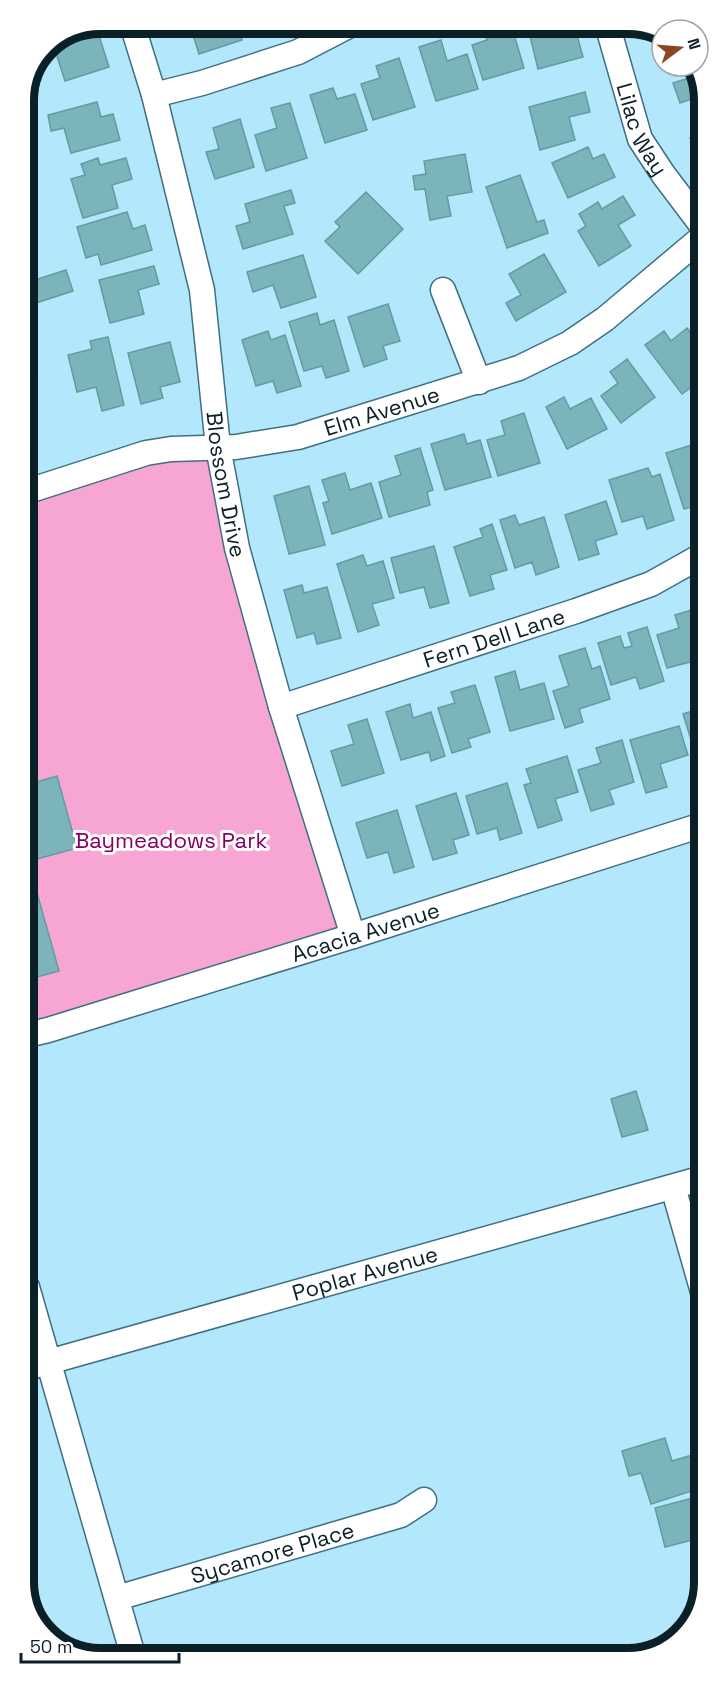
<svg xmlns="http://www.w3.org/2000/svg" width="728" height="1683" viewBox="0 0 728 1683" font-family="'Space Grotesk',sans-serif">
	<rect width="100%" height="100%" fill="#b3e7fc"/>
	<path fill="#f7a6d4" d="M218 447 353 936 27 1035 25 492Z"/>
	<path fill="#7bb4ba" stroke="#639ba1" stroke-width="1.5" d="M178 24H237L242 40 199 54 191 29 181 32Z
		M488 24H511L524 68 483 80 472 45 487 40 482 26Z
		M527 24H550V26L574 24 583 57 538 69Z
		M96 26 109 67 65 81 53 44Z
		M441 40 447 61 467 54 478 89 436 101 419 47Z
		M399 58 415 107 373 120 361 84 380 78 376 66Z
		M688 66H693L700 76V96L680 103 673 83 692 77Z
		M37 67 41 80 30 83Z
		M333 88 337 99 355 94 367 130 325 143 310 95Z
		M585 92 590 112 569 117 575 140 540 150 529 107Z
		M97 102 101 117 113 114 120 140 71 153 64 128 51 131 48 115Z
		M290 103 307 158 266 171 255 135 277 128 271 108Z
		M240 119 254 167 215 179 206 152 219 149 213 128Z
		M700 131V152L690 138Z
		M588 147 593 159 604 154 615 177 568 198 552 163Z
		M465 154 472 192 447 196 451 216 430 220 425 189 415 190 413 176 426 174 424 161Z
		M98 158 100 165 126 158 132 179 112 185 118 208 83 218 71 179 85 175 81 164Z
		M520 175 537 222 544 220 548 233 507 248 486 187Z
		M291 190 295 203 284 206 293 234 243 249 236 226 250 222 245 204Z
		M366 192 403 229 358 274 325 241 340 227 335 222Z
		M623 196 635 215 618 225 631 246 599 266 578 231 586 226 579 214 598 202 602 209Z
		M127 212 133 229 145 225 152 250 101 265 98 254 86 258 77 227Z
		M28 233 37 263 25 267 24 234Z
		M544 254 566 292 516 321 506 303 521 295 509 274Z
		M303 255 316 297 281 308 273 285 253 292 247 272Z
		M154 266 159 284 138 290 144 314 110 323 99 280Z
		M66 270 73 291 27 306 25 297V283Z
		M388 304 400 341 383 346 387 359 364 367 348 317Z
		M317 313 320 325 334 320 349 371 326 378 322 366 304 371 289 322Z
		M701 314V334L691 322Z
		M687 328 701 346V380L682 394 645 345 664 331 671 341Z
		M268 331 271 340 285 335 301 386 277 393 273 381 256 386 242 340Z
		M108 337 124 405 102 411 96 387 77 392 68 355 92 349 90 341Z
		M170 342 180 382 160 387 163 398 141 404 128 353Z
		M627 359 655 397 621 423 601 396 618 383 610 372Z
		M564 397 570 409 591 398 607 429 567 449 546 407Z
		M524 413 540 463 498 476 487 440 505 435 501 421Z
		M464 434 467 444 480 440 491 477 445 490 431 444Z
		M701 442V504L684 509 666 453Z
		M420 448 433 490 427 492 430 505 389 517 379 482 401 475 395 456Z
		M648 468 652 477 660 474 674 520 647 529 643 516 622 522 609 480Z
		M345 473 350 490 371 483 382 518 332 534 323 503 329 501 322 480Z
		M309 486 325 545 289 554 274 496Z
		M606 501 617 534 595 541 599 554 579 560 565 515Z
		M515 515 519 525 544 517 559 567 536 575 532 562 515 568 500 520Z
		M492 524 507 570 490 575 494 589 470 596 454 547 483 537 480 529Z
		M434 546 449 603 430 608 424 587 400 593 391 558Z
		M363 555 367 566 383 561 394 598 372 604 379 625 358 632 337 564Z
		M302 585 304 593 327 587 341 638 317 644 314 633 297 638 284 590Z
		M695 609 701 630 702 671 697 673 694 661 667 668 657 635 679 628 675 615Z
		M647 627 664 681 640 689 636 677 611 685 598 643 620 636 624 648 632 646 628 633Z
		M585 648 592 669 600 666 610 699 579 709 583 722 565 728 553 691 569 686 559 656Z
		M515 671 520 690 544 683 554 719 510 731 495 677Z
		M475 685 490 732 468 739 471 747 452 753 438 708 455 703 451 692Z
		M410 704 413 718 431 712 445 756 431 761 429 752 401 760 386 712Z
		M695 710 698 722 702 721V761L698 762 683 714Z
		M367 719 384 773 342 786 331 751 354 744 348 725Z
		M679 726 688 755 660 764 667 787 646 793 630 740Z
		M622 740 634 782 609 790 614 804 591 811 578 770 601 763 596 748Z
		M567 756 578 792 555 799 562 820 538 828 524 785 531 783 526 769Z
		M57 776 77 848 26 862V785Z
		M507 783 522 833 500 840 497 828 477 834 466 796Z
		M456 793 469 835 453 840 457 853 433 860 416 806Z
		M397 810 414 867 394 873 388 852 367 858 356 823Z
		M26 871 29 884 34 882 59 971 26 980Z
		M702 873V893L696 874Z
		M636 1091 648 1130 622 1137 611 1099Z
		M665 1438 672 1461 699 1453 704 1467V1487L651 1504 641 1473 629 1476 622 1451Z
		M704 1495V1537L665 1547 655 1508Z"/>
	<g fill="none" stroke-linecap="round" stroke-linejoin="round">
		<g stroke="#3f6f82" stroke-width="27">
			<g id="minor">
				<path id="s1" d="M132 24 154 95 202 290 218 447 237 548 281 707 353 936"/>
				<path id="s2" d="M607 24 640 139 663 174 700 223"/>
				<path d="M154 95 202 83 298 52 352 24"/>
				<path d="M443 290 479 382"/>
				<path id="s3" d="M25 492 146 453 171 449 236 447 298 437 519 368 570 343 605 319 700 239"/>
				<path id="s4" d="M281 707 576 611 651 584 701 556"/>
				<path id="s5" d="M27 1035 48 1030 353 936 702 825"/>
				<path d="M673 1187 703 1292"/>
				<path d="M27 1287 134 1659"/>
				<path id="s6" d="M27 1368 703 1178"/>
				<path id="s7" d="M117 1598 401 1515 424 1500"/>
			</g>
		</g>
		<use href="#minor" stroke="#fff" stroke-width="24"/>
	</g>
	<g text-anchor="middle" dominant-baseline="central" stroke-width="6" stroke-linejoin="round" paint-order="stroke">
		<g font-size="22" fill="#0a1f26" stroke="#fff">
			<text stroke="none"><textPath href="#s2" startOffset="111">Lilac Way</textPath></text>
			<text stroke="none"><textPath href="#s3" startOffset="368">Elm Avenue</textPath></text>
			<text stroke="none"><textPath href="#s1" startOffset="471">Blossom Drive</textPath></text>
			<text stroke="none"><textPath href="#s4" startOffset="224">Fern Dell Lane</textPath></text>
			<text stroke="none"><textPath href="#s5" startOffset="354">Acacia Avenue</textPath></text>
			<text stroke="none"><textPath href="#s6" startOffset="351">Poplar Avenue</textPath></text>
			<text stroke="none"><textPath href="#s7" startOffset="162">Sycamore Place</textPath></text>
		</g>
		<g font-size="22" fill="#860061" stroke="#fff">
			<text x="171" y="840">Baymeadows Park</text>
		</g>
	</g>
	<path d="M0 0H728V1683H0ZM100 34H628A66 66 0 0 1 694 100V1582A66 66 0 0 1 628 1648H100A66 66 0 0 1 34 1582V100A66 66 0 0 1 100 34Z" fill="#fff" fill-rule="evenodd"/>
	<path fill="none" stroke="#0a1f26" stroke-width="8" d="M100 34H628A66 66 0 0 1 694 100V1582A66 66 0 0 1 628 1648H100A66 66 0 0 1 34 1582V100A66 66 0 0 1 100 34Z"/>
	<g transform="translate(680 48) rotate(74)"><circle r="28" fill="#ffffff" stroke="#9da5a8" stroke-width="1.5"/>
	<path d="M0-4.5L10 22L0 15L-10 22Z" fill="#8d4623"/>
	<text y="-9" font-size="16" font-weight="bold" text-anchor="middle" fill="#0a1f26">N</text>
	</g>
	<path d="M21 1653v9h158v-9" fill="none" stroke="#0a1f26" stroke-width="3"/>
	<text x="30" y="1653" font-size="18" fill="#0a1f26" stroke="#ffffff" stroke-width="4.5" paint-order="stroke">50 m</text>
</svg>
